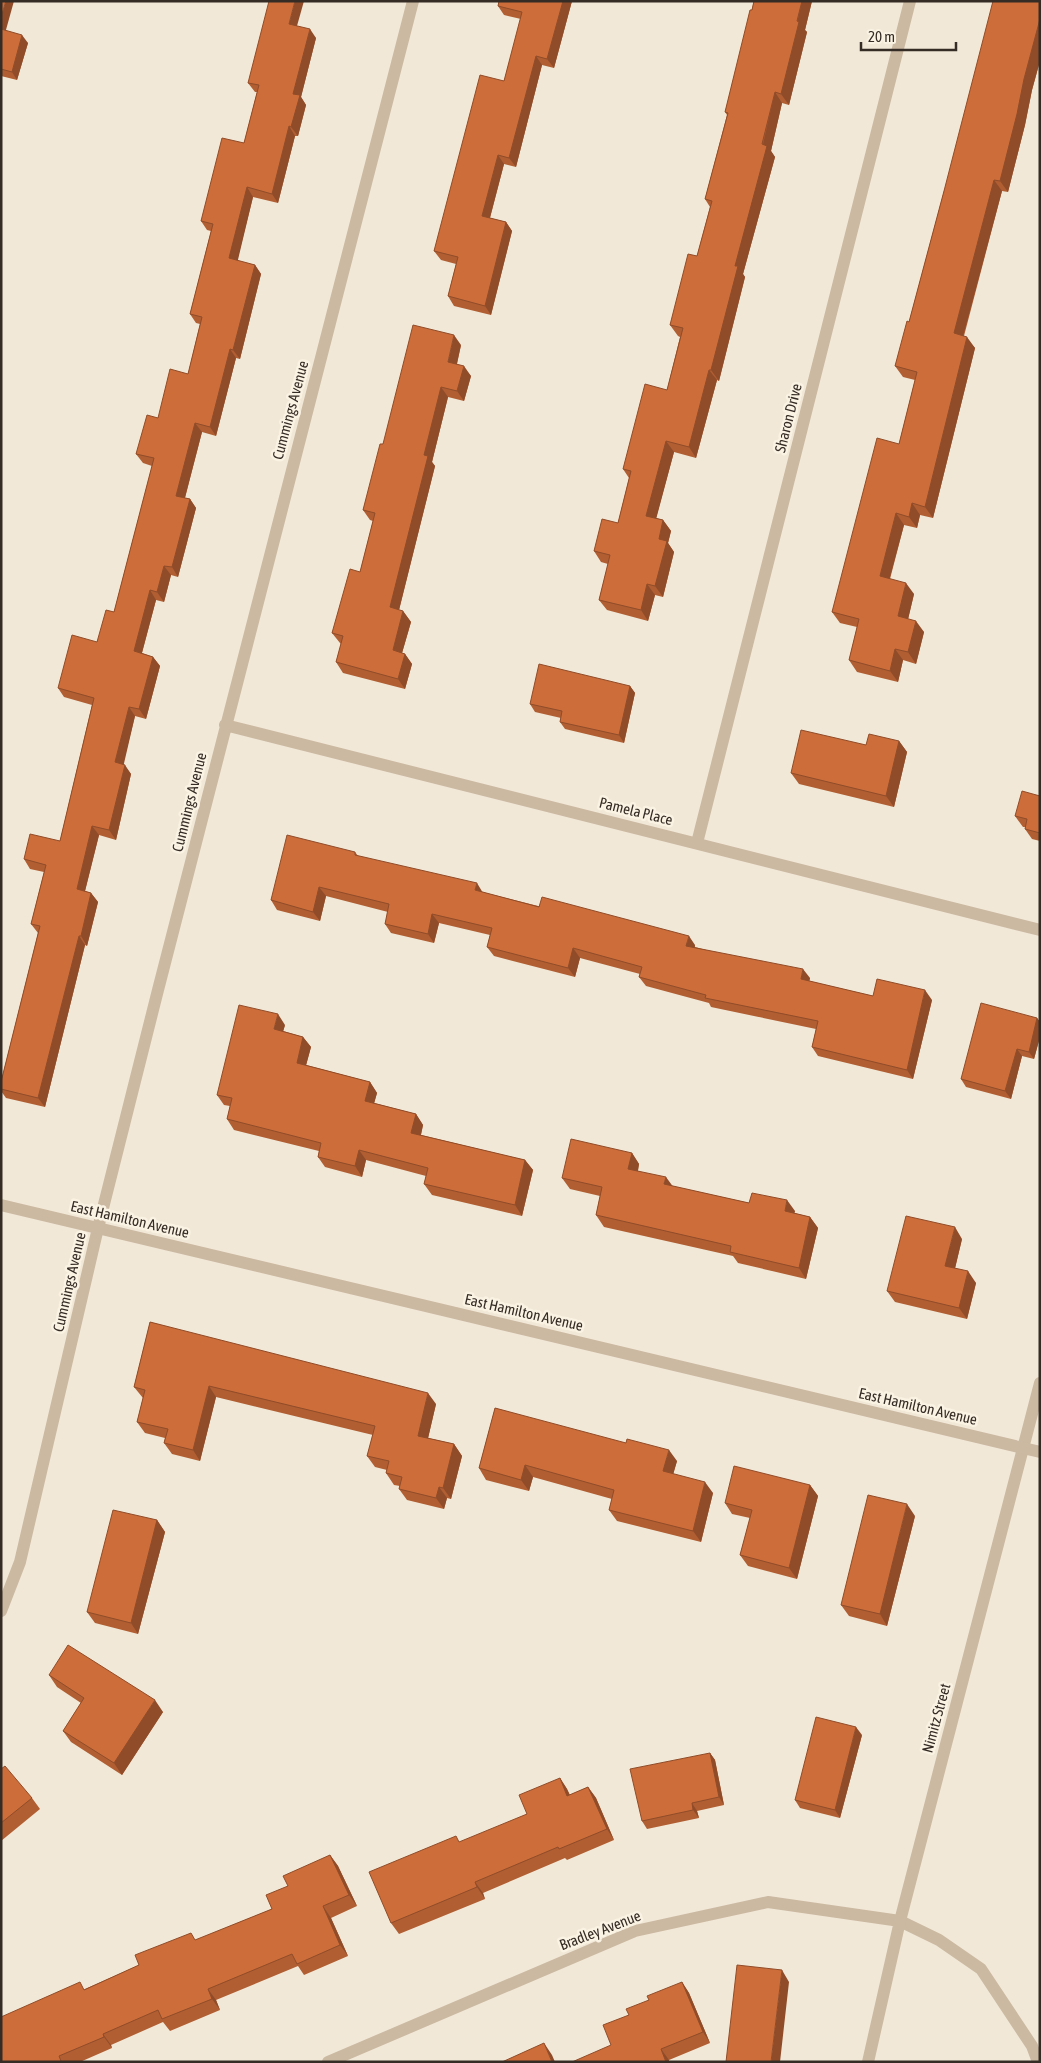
<svg xmlns="http://www.w3.org/2000/svg" width="1041" height="2063" viewBox="0 0 1041 2063" font-family="'Asap Condensed',sans-serif">
	<rect width="100%" height="100%" fill="#f2e8d7"/>
	<g fill="none" stroke-linecap="round" stroke-linejoin="round">
		<path stroke="#cbb9a2" stroke-width="12" d="M900 1921 939 1940 981 1969 1032 2046 1038 2062"/>
		<path stroke="#cbb9a2" stroke-width="12" d="M225 725 1040 930
			M697 843 910 1
			M1 1611 20 1562 98 1228 158 990 413 1
			M328 2062 635 1931 768 1902 900 1921
			M868 2062 900 1921 1040 1383"/>
		<path stroke="#cbb9a2" stroke-width="12" d="M1 1205 1040 1452"/>
	</g>
	<path fill="#b05e32" d="M1 1 6 31 28 43 17 80 1 76Z
		M499 1H572L554 68 542 65 516 167 504 164 490 218 506 222 512 231 491 315 454 306 448 296 456 264 441 260 434 251 504 81 521 19 504 15 498 6Z
		M754 1H812L805 30 807 32 789 105 782 103 771 151 775 157 743 274 745 277 719 381 717 380 696 458 674 452 656 518 663 520 671 531 668 543 674 552 663 597 655 595 648 621 607 610 599 600 608 564 601 562 594 551 618 523 629 478 623 469 667 390 680 337 678 336 670 325 697 256 710 207 705 199 727 115 725 112Z
		M1040 1V61L1032 90 1025 125 1008 192 1002 191 964 336 975 348 933 518 920 515 917 528 904 525 890 579 914 594 908 619 924 632 916 664 903 660 898 682 857 672 849 660 857 627 840 623 832 612 899 444 915 380 903 377 895 366 909 322 944 191Z
		M297 26 316 38 301 97 306 105 298 136H295L278 203 253 197 237 261 255 265 261 274 240 359 236 358 216 436 202 432 185 498 190 499 196 508 178 577 171 575 164 602 156 600 142 653 153 657 160 666 146 719 135 716 123 764 131 774 116 840 99 835 85 891 91 893 98 902 87 946 85 945 45 1107 6 1098 1 1091V1082L38 933 31 924 44 872 30 869 24 859 60 841 92 705 64 697 58 688 97 642 114 612 152 466 143 463 136 454 158 418 188 374 200 324 196 323 190 314 211 231 207 230 201 221 244 143 257 92H255L248 83Z
		M461 345 457 364 471 376 464 401 448 397 432 462 435 466 399 610 403 611 411 622 402 653 405 654 412 664 405 689 343 673 336 662 341 644 340 643 332 633 360 572 373 521 370 520 363 510 383 444Z
		M630 686 635 693 624 743 565 729 560 722 561 718 535 712 530 704Z
		M899 741 907 752 894 807 799 784 791 773 866 745Z
		M1040 796V841L1032 839 1025 829V827H1023L1015 816Z
		M355 852 358 856 482 892 695 945V947L810 978 809 981 873 996 932 1000 913 1079 818 1056 812 1047 816 1029 711 1007 709 1003 646 986 639 977 640 974 580 958 575 977 494 956 487 947 490 935 439 923 434 943 391 933 385 924 388 912 326 896 320 921 277 910 271 900Z
		M1037 1018 1040 1022V1037L1034 1059 1022 1056 1011 1099 966 1087 961 1079Z
		M285 1025 283 1031 303 1037 311 1047 306 1065 370 1082 377 1093 374 1103 416 1114 423 1125 421 1135 525 1160 533 1170 522 1216 432 1195 424 1184 426 1176 366 1160 362 1177 325 1167 318 1157 319 1151 234 1130 227 1119 230 1106 224 1105 217 1095Z
		M632 1153 639 1164 638 1171 672 1186 749 1203 795 1211 794 1213 810 1217 818 1228 806 1279 738 1263 733 1256 604 1227 596 1215 600 1196 570 1189 562 1178Z
		M962 1239 955 1268 976 1283 967 1319 895 1302 887 1291Z
		M150 1322 436 1404 428 1438 454 1444 462 1456 451 1499 447 1498 444 1509 407 1500 399 1489 400 1486 394 1485 386 1473 387 1470 375 1467 367 1456 373 1435 216 1397 200 1461 172 1454 164 1443 165 1438 145 1433 137 1422 143 1398 134 1387Z
		M495 1408 677 1461 673 1474 713 1493 701 1542 617 1521 609 1510 612 1499 533 1477 529 1491 486 1480 479 1468Z
		M810 1485 818 1496 797 1579 748 1566 740 1555 750 1518 732 1514 725 1503Z
		M915 1516 887 1626 849 1616 841 1605Z
		M157 1520 165 1532 138 1634 95 1623 87 1612Z
		M49 1675 163 1712 122 1775 71 1742 63 1731 81 1703 57 1687Z
		M862 1735 840 1818 800 1808 795 1800Z
		M710 1753 715 1760 724 1805 697 1811 699 1818 647 1829 642 1821Z
		M1 1769 32 1798 40 1809 1 1841Z
		M560 1778 567 1789 570 1795 588 1787 596 1798 614 1840 567 1860 565 1858 483 1893 485 1899 399 1934 391 1923 527 1814Z
		M330 1855 338 1866 357 1906 331 1918 348 1956 304 1975 298 1966 216 2000 220 2010 170 2031 163 2022 111 2045 112 2048 80 2062H1L85 1989 196 1940 272 1909 288 1886Z
		M682 1982 689 1993 710 2043 669 2060 611 2045 629 2015 649 2000Z"/>
	<path fill="#904c29" d="M6 1H14L4 37 1 33V17Z
		M295 1H304L295 33 289 24Z
		M563 1H572L554 68 547 59Z
		M802 1H812L805 30 807 32 789 105 781 94Z
		M1040 19V61L1032 90 1025 125 1008 192 1000 181 1024 79Z
		M310 29 316 38 301 97 306 105 298 136 291 127 293 94Z
		M22 35 28 43 17 80 12 72Z
		M536 56 542 65 516 167 509 158Z
		M775 92 782 103 771 151 775 157 743 274 745 277 719 381 711 370Z
		M289 126 295 136 278 203 272 194Z
		M498 155 504 164 488 225 482 216Z
		M994 180 1002 191 961 344 954 333Z
		M247 187 253 197 236 268 229 258Z
		M506 222 512 231 491 315 485 306Z
		M255 265 261 274 240 359 233 350Z
		M454 335 461 345 455 372 448 362Z
		M967 337 975 348 933 518 925 507Z
		M230 349 236 358 216 436 210 427Z
		M464 366 471 376 464 401 457 391Z
		M709 370 717 380 696 458 689 447Z
		M441 387 448 397 432 462 435 466 397 618 390 607 424 455Z
		M195 423 202 432 183 505 176 496Z
		M666 441 674 452 654 527 646 516Z
		M190 499 196 508 178 577 172 567Z
		M912 503 920 515 917 528 909 517Z
		M896 513 904 525 887 588 880 576Z
		M663 520 671 531 668 543 674 552 663 597 655 586 659 539Z
		M164 566 171 575 164 602 157 592Z
		M906 583 914 594 906 628 898 616Z
		M647 584 655 595 648 621 641 610Z
		M150 590 156 600 140 660 134 651Z
		M403 611 411 622 400 660 393 650Z
		M916 621 924 632 916 664 908 652Z
		M895 649 903 660 898 682 890 671Z
		M405 654 412 664 405 689 398 679Z
		M153 657 160 666 146 719 139 709Z
		M630 686 635 693 624 743 619 735Z
		M129 707 135 716 122 772 115 762Z
		M899 741 907 752 894 807 886 796Z
		M125 765 131 774 116 840 109 830Z
		M92 826 99 835 83 899 77 889Z
		M477 883 483 893 475 890Z
		M319 887 326 896 320 921 313 912Z
		M91 893 98 902 87 946 81 936Z
		M432 914 439 923 434 943 428 934Z
		M79 936 85 945 45 1107 38 1098Z
		M689 936 695 945 693 955 686 946Z
		M573 948 580 958 575 977 568 968Z
		M803 969 810 978 808 988 801 979Z
		M925 990 932 1000 913 1079 907 1070Z
		M278 1014 285 1025 281 1039 274 1029Z
		M1037 1018 1040 1022V1037L1034 1059 1029 1052Z
		M303 1037 311 1047 304 1073 297 1063Z
		M1017 1049 1022 1056 1011 1099 1005 1091Z
		M370 1082 377 1093 372 1111 365 1101Z
		M416 1114 423 1125 419 1143 411 1133Z
		M359 1150 366 1160 362 1177 355 1166Z
		M632 1153 639 1164 636 1180 628 1169Z
		M525 1160 533 1170 522 1216 515 1205Z
		M666 1177 674 1188 664 1184Z
		M787 1200 795 1211 792 1222 785 1211Z
		M810 1217 818 1228 806 1279 799 1268Z
		M955 1227 962 1239 953 1277 945 1266Z
		M968 1271 976 1283 967 1319 959 1308Z
		M209 1386 216 1397 200 1461 193 1450Z
		M428 1393 436 1404 426 1447 418 1436Z
		M454 1444 462 1456 451 1499 443 1488Z
		M669 1450 677 1461 671 1482 663 1471Z
		M525 1465 533 1477 529 1491 521 1480Z
		M705 1482 713 1493 701 1542 693 1531Z
		M810 1485 818 1496 797 1579 789 1568Z
		M439 1487 447 1498 444 1509 436 1498Z
		M907 1504 915 1516 887 1626 880 1614Z
		M157 1520 165 1532 138 1634 131 1623Z
		M155 1700 163 1712 122 1775 114 1763Z
		M856 1727 862 1735 840 1818 835 1810Z
		M710 1753 715 1760 724 1805 719 1797Z
		M560 1778 567 1789 575 1807 567 1796Z
		M588 1787 596 1798 614 1840 607 1829Z
		M692 1803 697 1811 699 1818 693 1810Z
		M330 1855 338 1866 357 1906 349 1895Z
		M475 1882 483 1893 485 1899 477 1887Z
		M323 1906 331 1918 348 1956 340 1945Z
		M782 1970 789 1982 780 2062H771Z
		M682 1982 689 1993 710 2043 703 2032Z
		M208 1989 216 2000 220 2010 212 1999Z
		M103 2034 111 2045 112 2048 104 2037Z
		M544 2043 552 2055 555 2062H552Z
		M661 2049 669 2060V2062H666Z"/>
	<path fill="#cd6d3a" stroke="#904c29" d="M1 1H6L1 17Z
		M269 1H295L289 24 310 29 293 94 300 95 291 127 289 126 272 194 247 187 229 258 255 265 233 350 230 349 210 427 195 423 176 496 190 499 172 567 164 566 157 592 150 590 134 651 153 657 139 709 129 707 115 762 125 765 109 830 92 826 77 889 91 893 81 936H79L38 1098 1 1089V1082L40 926 31 924 46 865 24 859 30 834 60 841 94 698 58 688 72 635 97 642 106 610 114 612 154 458 136 454 147 415 158 418 170 369 188 374 202 317 190 314 213 224 201 221 222 138 244 143 259 85 248 83Z
		M499 1H563L547 59 536 56 509 158 498 155 482 216 506 222 485 306 448 296 458 257 434 251 480 75 504 81 522 12 498 6Z
		M754 1H802L797 21 799 22 781 94 775 92 762 144 767 146 735 266H738L711 370H709L689 447 666 441 646 516 663 520 659 539 667 541 655 586 647 584 641 610 599 600 610 555 594 551 602 519 618 523 631 471 623 469 645 384 667 390 683 328 670 325 688 254 697 256 712 201 705 199 728 113 725 112 750 10H752Z
		M993 1H1040V19L1024 79 1017 114 1000 181 994 180 954 333 967 337 925 507 912 503 909 517 896 513 880 576 906 583 898 616 916 621 908 652 895 649 890 671 849 660 859 619 832 612 877 438 899 444 917 372 895 366 907 321 909 322 944 191Z
		M1 29 22 35 12 72 1 69Z
		M413 325 454 335 448 362 464 366 457 391 441 387 424 455 428 456 390 607 403 611 393 650 405 654 398 679 336 662 343 636 332 633 350 569 360 572 375 513 363 510 380 444H383Z
		M539 664 630 686 619 735 560 722 562 711 530 704Z
		M801 730 866 745 869 734 899 741 886 796 791 773Z
		M1022 791 1040 796V833L1025 829 1027 819 1015 816Z
		M287 835 355 852V855L477 883 475 890 539 907 542 897 689 936 686 946 803 969 801 979 873 996 877 979 925 990 907 1070 812 1047 818 1021 705 998 706 995 639 977 642 967 573 948 568 968 487 947 492 928 432 914 428 934 385 924 389 904 319 887 313 912 271 900Z
		M981 1003 1037 1018 1029 1052 1017 1049 1005 1091 961 1079Z
		M239 1005 278 1014 274 1029 303 1037 297 1063 370 1082 365 1101 416 1114 411 1133 525 1160 515 1205 424 1184 428 1168 359 1150 355 1166 318 1157 321 1143 227 1119 232 1098 217 1095Z
		M571 1139 632 1153 628 1169 666 1177 664 1184 749 1203 752 1193 787 1200 785 1211 810 1217 799 1268 730 1252 731 1246 596 1215 602 1187 562 1178Z
		M906 1216 955 1227 945 1266 968 1271 959 1308 887 1291Z
		M150 1322 428 1393 418 1436 454 1444 443 1488 439 1487 436 1498 399 1489 402 1477 386 1473 389 1461 367 1456 375 1426 209 1386 193 1450 164 1443 168 1429 137 1422 145 1390 134 1387Z
		M495 1408 626 1443 627 1439 669 1450 663 1471 705 1482 693 1531 609 1510 614 1490 525 1465 521 1480 479 1468Z
		M734 1466 810 1485 789 1568 740 1555 752 1510 725 1503Z
		M868 1495 907 1504 880 1614 841 1605Z
		M113 1510 157 1520 131 1623 87 1612Z
		M68 1645 155 1700 114 1763 63 1731 84 1698 49 1675Z
		M816 1717 856 1727 835 1810 795 1800Z
		M710 1753 719 1797 692 1803 693 1810 642 1821 630 1769Z
		M5 1766 32 1798 1 1823V1769Z
		M560 1778 567 1796 588 1787 607 1829 559 1849 558 1847 475 1882 477 1887 391 1923 369 1872 456 1836 459 1842 527 1814 519 1795Z
		M330 1855 349 1895 323 1906 340 1945 297 1964 292 1954 208 1989 212 1999 162 2019 158 2010 103 2034 104 2037 59 2056 61 2061 59 2062H1V2017L80 1982 84 1990 139 1965 135 1955 191 1933 195 1940 272 1909 266 1895 288 1886 283 1876Z
		M737 1965 782 1970 771 2062H726Z
		M682 1982 703 2032 661 2049 666 2062H572L611 2045 603 2025 629 2015 626 2009 649 2000 647 1996Z
		M544 2043 552 2062H502Z"/>
	<g text-anchor="middle" dominant-baseline="central" stroke-width="5" stroke-linejoin="round" paint-order="stroke">
		<g font-size="15" fill="#352c25" stroke="#faf2e3">
			<text transform="translate(290 410) rotate(-75)">Cummings Avenue</text>
			<text transform="translate(788 418) rotate(-76)">Sharon Drive</text>
			<text transform="translate(189 802) rotate(-76)">Cummings Avenue</text>
			<text transform="translate(636 811) rotate(14)">Pamela Place</text>
			<text transform="translate(130 1219) rotate(13)">East Hamilton Avenue</text>
			<text transform="translate(69 1282) rotate(-77)">Cummings Avenue</text>
			<text transform="translate(524 1312) rotate(13)">East Hamilton Avenue</text>
			<text transform="translate(918 1406) rotate(13)">East Hamilton Avenue</text>
			<text transform="translate(936 1718) rotate(-75)">Nimitz Street</text>
			<text transform="translate(600 1930) rotate(-21)">Bradley Avenue</text>
		</g>
	</g>
	<rect width="1041" height="2063" fill="none" stroke="#352c25" stroke-width="5"/>
	<path d="M861 42v8h95v-8" fill="none" stroke="#352c25" stroke-width="2.5"/>
	<text x="868" y="42" font-size="15" fill="#352c25" stroke="#faf2e3" stroke-width="4" paint-order="stroke">20 m</text>
</svg>
